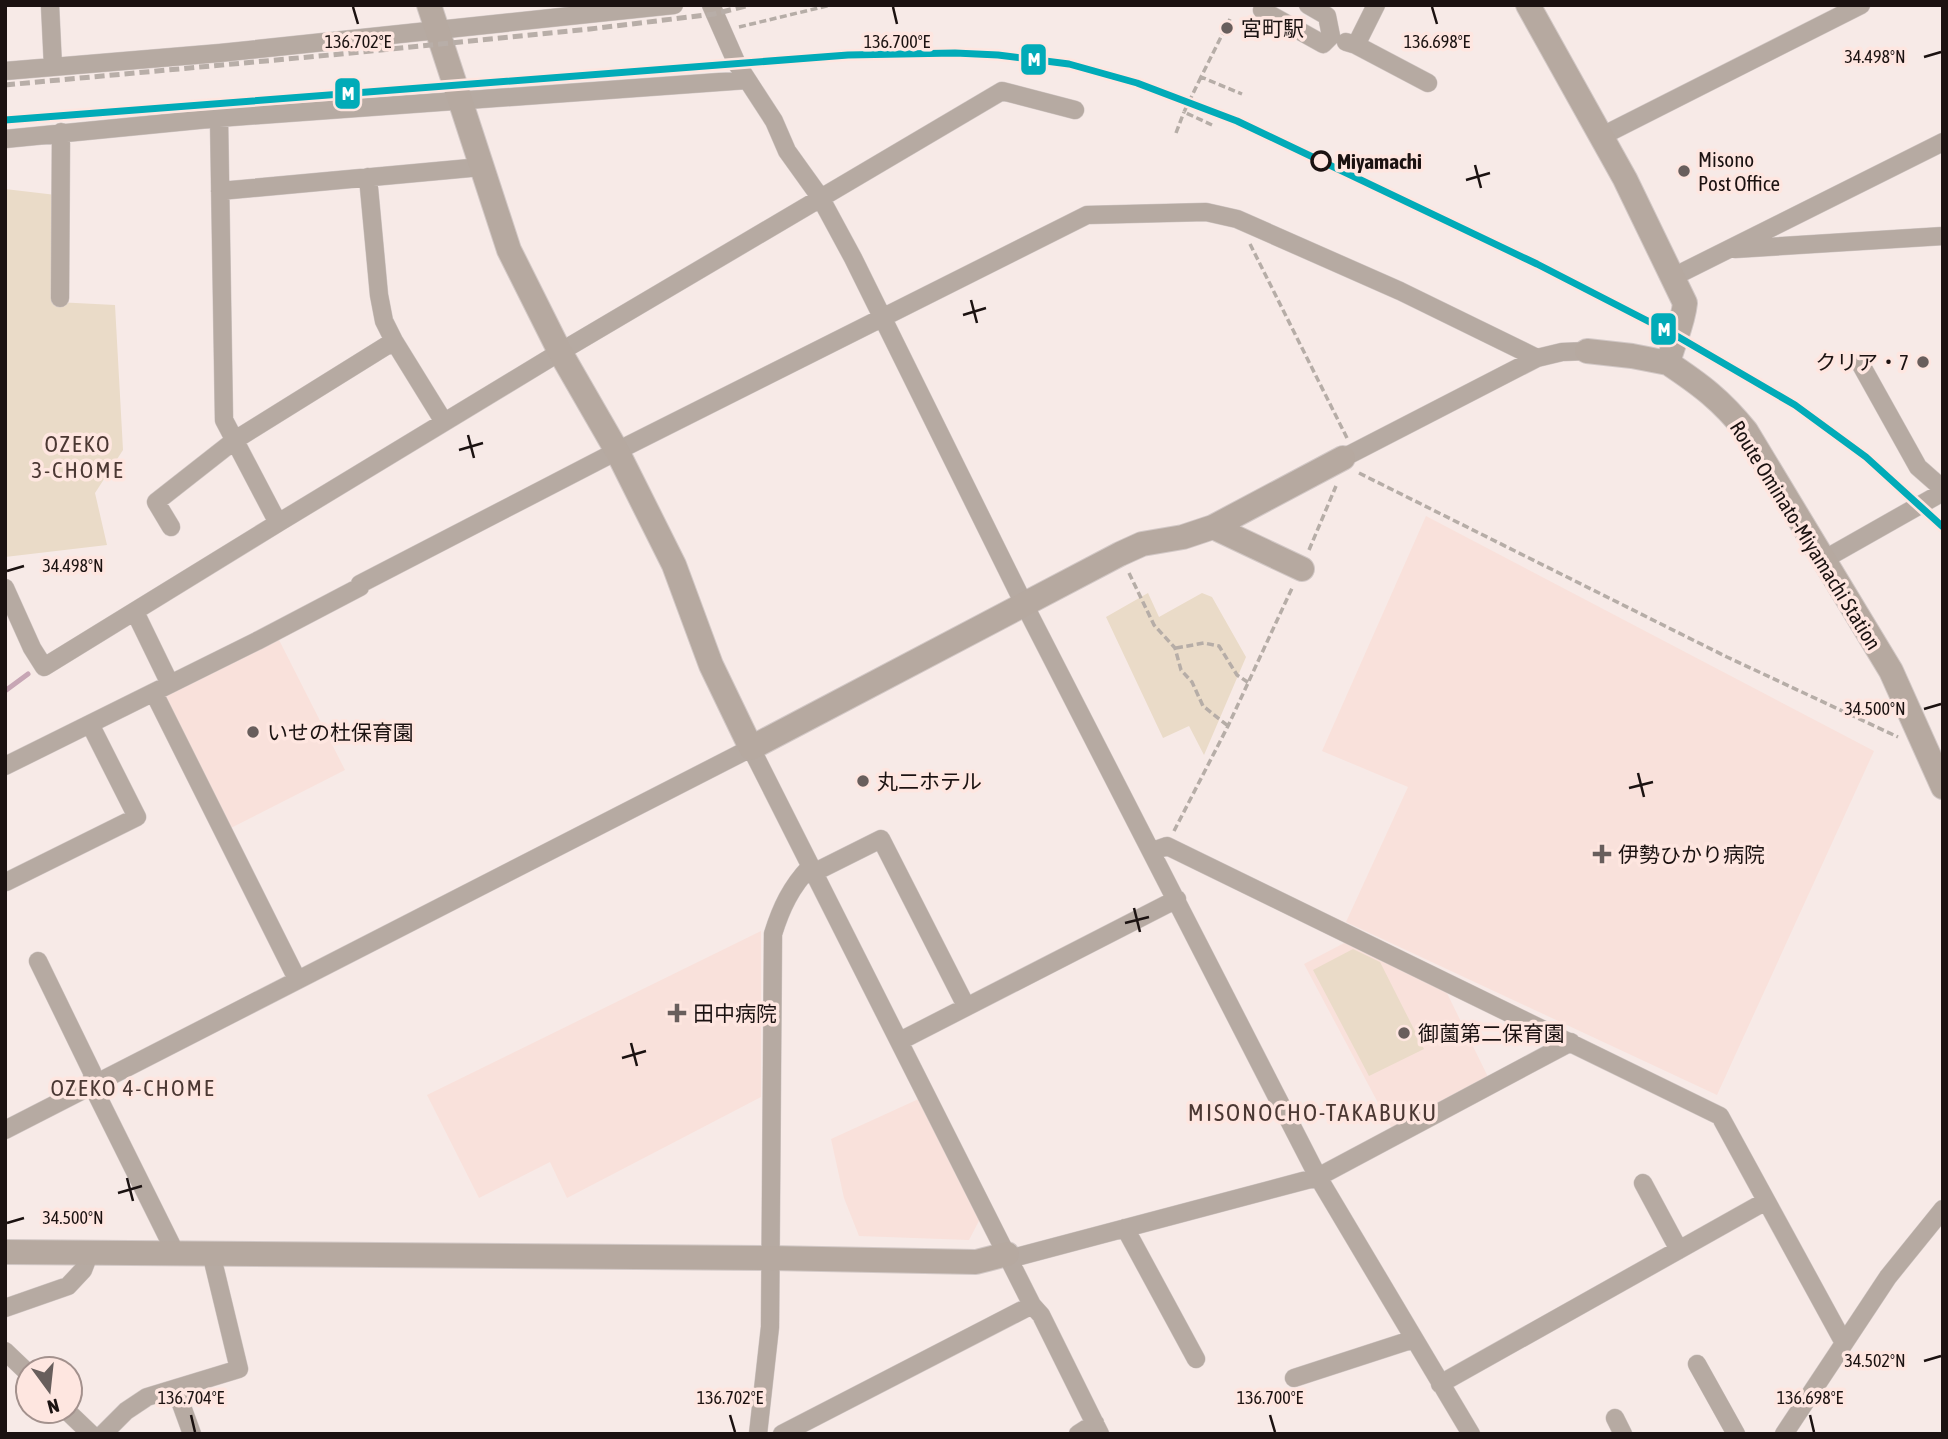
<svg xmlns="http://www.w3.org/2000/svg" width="1948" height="1439" viewBox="0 0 1948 1439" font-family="'Asap Condensed','Noto Sans JP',sans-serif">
	<rect width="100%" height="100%" fill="#f7eae7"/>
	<path fill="#f9e1db" d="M1426 516 1874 751 1717 1095 1346 922 1408 787 1322 751Z
		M277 636 345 770 229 829 162 695Z
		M761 931V1097L567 1198 550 1162 479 1198 427 1095Z
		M1350 940 1443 985 1490 1081 1392 1129 1304 964Z
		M923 1097 981 1217 969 1240 859 1236 844 1198 831 1139Z"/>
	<path fill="#eadbc8" d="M5 189 56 195V302L115 305 123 450 95 493 107 545 5 557Z
		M1148 593 1159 617 1202 593 1212 597 1246 657 1204 755 1189 726 1163 738 1106 617Z
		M1353 949 1380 962 1424 1049 1369 1076 1313 970Z"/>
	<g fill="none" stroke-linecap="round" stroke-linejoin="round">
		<path stroke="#c7a6b5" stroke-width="5" d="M5 691 28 674"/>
		<g stroke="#d2c8c6" stroke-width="19">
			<path id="street" d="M50 5 53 67
				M711 5 737 64 774 121 787 151 820 197 853 258 1024 604 1318 1177 1471 1434
				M1264 5 1262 10 1323 44 1331 36
				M1308 5 1327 16 1331 36
				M1346 42 1356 45 1376 5
				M1356 45 1428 83
				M5 71 220 53 674 5
				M219 118 224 420 278 523 560 352 1002 91 1075 110
				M1600 137 1861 5
				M5 139 219 118 747 80
				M368 177 379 295 384 321 394 341 444 422
				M220 191 481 167
				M1735 249 1943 236
				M1673 277 1943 142
				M60 298 61 132
				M1860 363 1918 467 1943 489
				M1343 458 1537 358 1562 352 1587 351
				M171 527 156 502 235 440 394 341
				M1823 560 1943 492
				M5 588 32 648 44 667 278 523
				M135 612 170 684
				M154 693 297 979
				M5 766 257 641 360 587V584L617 451 1087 215 1206 212 1237 219 1400 291 1537 358
				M1153 851 1167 846 1720 1116 1844 1343
				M813 873 881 839 966 1006
				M6 882 137 817 90 724
				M38 961 92 1072 93 1087 175 1252
				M900 1041 1177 899
				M5 1130 751 748 1032 1305 1041 1315 1100 1434
				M1643 1183 1679 1250
				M1125 1228 1196 1359
				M1009 1259 1318 1177 1571 1042
				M5 1308 68 1286 83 1270 90 1252
				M5 1351 28 1373
				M1697 1364 1736 1434
				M1294 1378 1414 1339
				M1440 1384 1766 1201
				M176 1390 192 1434
				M67 1411 91 1434
				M1615 1418 1623 1434
				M103 1434 126 1411 147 1397 239 1369 211 1253
				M758 1434 770 1327 773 934C781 908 791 887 810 867
				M782 1434 1032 1305
				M1078 1434 1095 1423
				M1784 1434 1888 1277 1943 1209"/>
		</g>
		<g stroke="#d2c8c6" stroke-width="26">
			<path id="secondary" d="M429 5 509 250 560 352 617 451 674 565 711 665 751 748 1120 554 1142 544 1183 537 1213 527 1343 458
				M1528 5 1625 179 1685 303C1683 324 1673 343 1668 363 1701 385 1721 400 1746 431L1891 671 1943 787
				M1587 351 1632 356 1668 363
				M1213 527 1302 569
				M5 1252 770 1258 976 1262 1007 1254"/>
		</g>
		<path stroke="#b6ada7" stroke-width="3.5" stroke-dasharray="7 3.5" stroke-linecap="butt" d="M1230 19 1201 77 1242 94
			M739 27 831 5
			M1201 77 1184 112 1212 125
			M1176 133 1184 112
			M1250 244 1347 438
			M1359 473 1727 657 1898 737
			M1309 550 1336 486
			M1129 573 1154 625 1175 648 1181 670 1192 682 1203 706 1228 726
			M1176 648 1204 643 1219 646 1237 675 1249 683
			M1174 831 1228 726 1293 586"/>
		<use href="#street" stroke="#b6aaa2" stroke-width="18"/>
		<use href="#secondary" stroke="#b6a9a0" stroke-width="24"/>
		<path stroke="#b8aea8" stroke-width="5" stroke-dasharray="10 5" stroke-linecap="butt" d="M5 85 330 55 590 29 714 14 750 5"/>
		<g stroke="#fee6e0" stroke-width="12">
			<path id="rail-1" d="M5 120 848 55 955 53 998 55 1069 64 1137 83 1237 121 1537 264 1675 335 1795 405 1866 457 1943 527"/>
		</g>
		<use href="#rail-1" stroke="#01abb8" stroke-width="7"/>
	</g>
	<path fill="none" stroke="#1b1211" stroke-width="2.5" d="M353 7 358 24M893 7 897 24M1432 7 1437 24M1924 57 1941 52M1475 165 1481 188M1466 180 1490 173M971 300 977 323M963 315 986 308M468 435 474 458M459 450 483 443M7 571 24 566M1924 709 1941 704M1638 773 1644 797M1629 788 1653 782M1134 908 1140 932M1125 923 1149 917M631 1043 637 1066M622 1058 646 1051M127 1178 133 1201M118 1193 142 1186M7 1223 24 1218M1924 1361 1941 1356M191 1415 195 1432M730 1415 735 1432M1270 1415 1275 1432M1810 1415 1814 1432"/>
	<g fill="#685e5c" stroke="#fee6e0" stroke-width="2.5">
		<circle cx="1227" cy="28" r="7"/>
		<circle cx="1684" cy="171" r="7"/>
		<circle cx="1923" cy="362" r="7"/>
		<circle cx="253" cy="732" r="7"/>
		<circle cx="863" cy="781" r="7"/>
		<path d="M1598.5 843.5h7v7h7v7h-7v7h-7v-7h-7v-7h7z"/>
		<path d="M673.5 1002.5h7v7h7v7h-7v7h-7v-7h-7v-7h7z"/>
		<circle cx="1404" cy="1033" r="7"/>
	</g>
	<circle fill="#fee6e0" stroke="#1b1211" stroke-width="3.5" cx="1321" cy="161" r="9"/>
	<g text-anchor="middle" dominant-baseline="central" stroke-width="7" stroke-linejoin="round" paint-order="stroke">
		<g font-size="21" fill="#1b1211" stroke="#fee6e0" text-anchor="start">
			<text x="1241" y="28">宮町駅</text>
			<text x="1698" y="159">Misono<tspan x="1698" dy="24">Post Office</tspan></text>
			<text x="1909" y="362" text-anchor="end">クリア・7</text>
			<text x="267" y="732">いせの杜保育園</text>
			<text x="877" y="781">丸二ホテル</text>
			<text x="1618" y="854">伊勢ひかり病院</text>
			<text x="693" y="1013">田中病院</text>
			<text x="1418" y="1033">御薗第二保育園</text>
		</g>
		<g font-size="21" font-weight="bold" fill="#1b1211" stroke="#fee6e0" text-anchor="start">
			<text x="1337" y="161">Miyamachi</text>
		</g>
		<g font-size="21" fill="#1b1211" stroke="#fee6e0">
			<text transform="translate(1806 535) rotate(58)">Route Ominato-Miyamachi Station</text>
		</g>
		<g font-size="23" letter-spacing="2" fill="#4b3833" stroke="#fee6e0">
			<text x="78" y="444">OZEKO<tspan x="78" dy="26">3-CHOME</tspan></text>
			<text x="133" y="1088">OZEKO 4-CHOME</text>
		</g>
		<g font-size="24" letter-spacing="2" fill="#4b3833" stroke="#fee6e0">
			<text x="1313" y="1112">MISONOCHO-TAKABUKU</text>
		</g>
	</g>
	<g font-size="18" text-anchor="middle" fill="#1b1211" stroke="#fee6e0" stroke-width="7" stroke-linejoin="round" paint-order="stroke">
		<text x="358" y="48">136.702°E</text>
		<text x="897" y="48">136.700°E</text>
		<text x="1437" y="48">136.698°E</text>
		<text x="1875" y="63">34.498°N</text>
		<text x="73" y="572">34.498°N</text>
		<text x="1875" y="715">34.500°N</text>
		<text x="73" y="1224">34.500°N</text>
		<text x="1875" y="1367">34.502°N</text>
		<text x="191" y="1404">136.704°E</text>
		<text x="730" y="1404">136.702°E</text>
		<text x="1270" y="1404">136.700°E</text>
		<text x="1810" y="1404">136.698°E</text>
	</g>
	<g stroke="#fee6e0" stroke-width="2.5">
		<rect x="1020" y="43" width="27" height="33" rx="7" fill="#01abb8"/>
		<rect x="334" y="77" width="27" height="33" rx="7" fill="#01abb8"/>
		<rect x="1650" y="312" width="27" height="34" rx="7" fill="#01abb8"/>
	</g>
	<g font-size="19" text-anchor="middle" font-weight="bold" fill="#fff">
		<text x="1034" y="66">M</text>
		<text x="348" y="100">M</text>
		<text x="1664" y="336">M</text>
	</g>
	<rect width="1948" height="1439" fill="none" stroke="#1b1211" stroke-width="14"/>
	<g transform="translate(49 1390) rotate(165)"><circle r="33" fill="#fee6e0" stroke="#a3918d" stroke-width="2"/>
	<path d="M0-5L12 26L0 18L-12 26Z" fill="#685e5c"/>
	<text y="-10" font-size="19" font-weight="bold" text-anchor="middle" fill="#1b1211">N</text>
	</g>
</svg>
